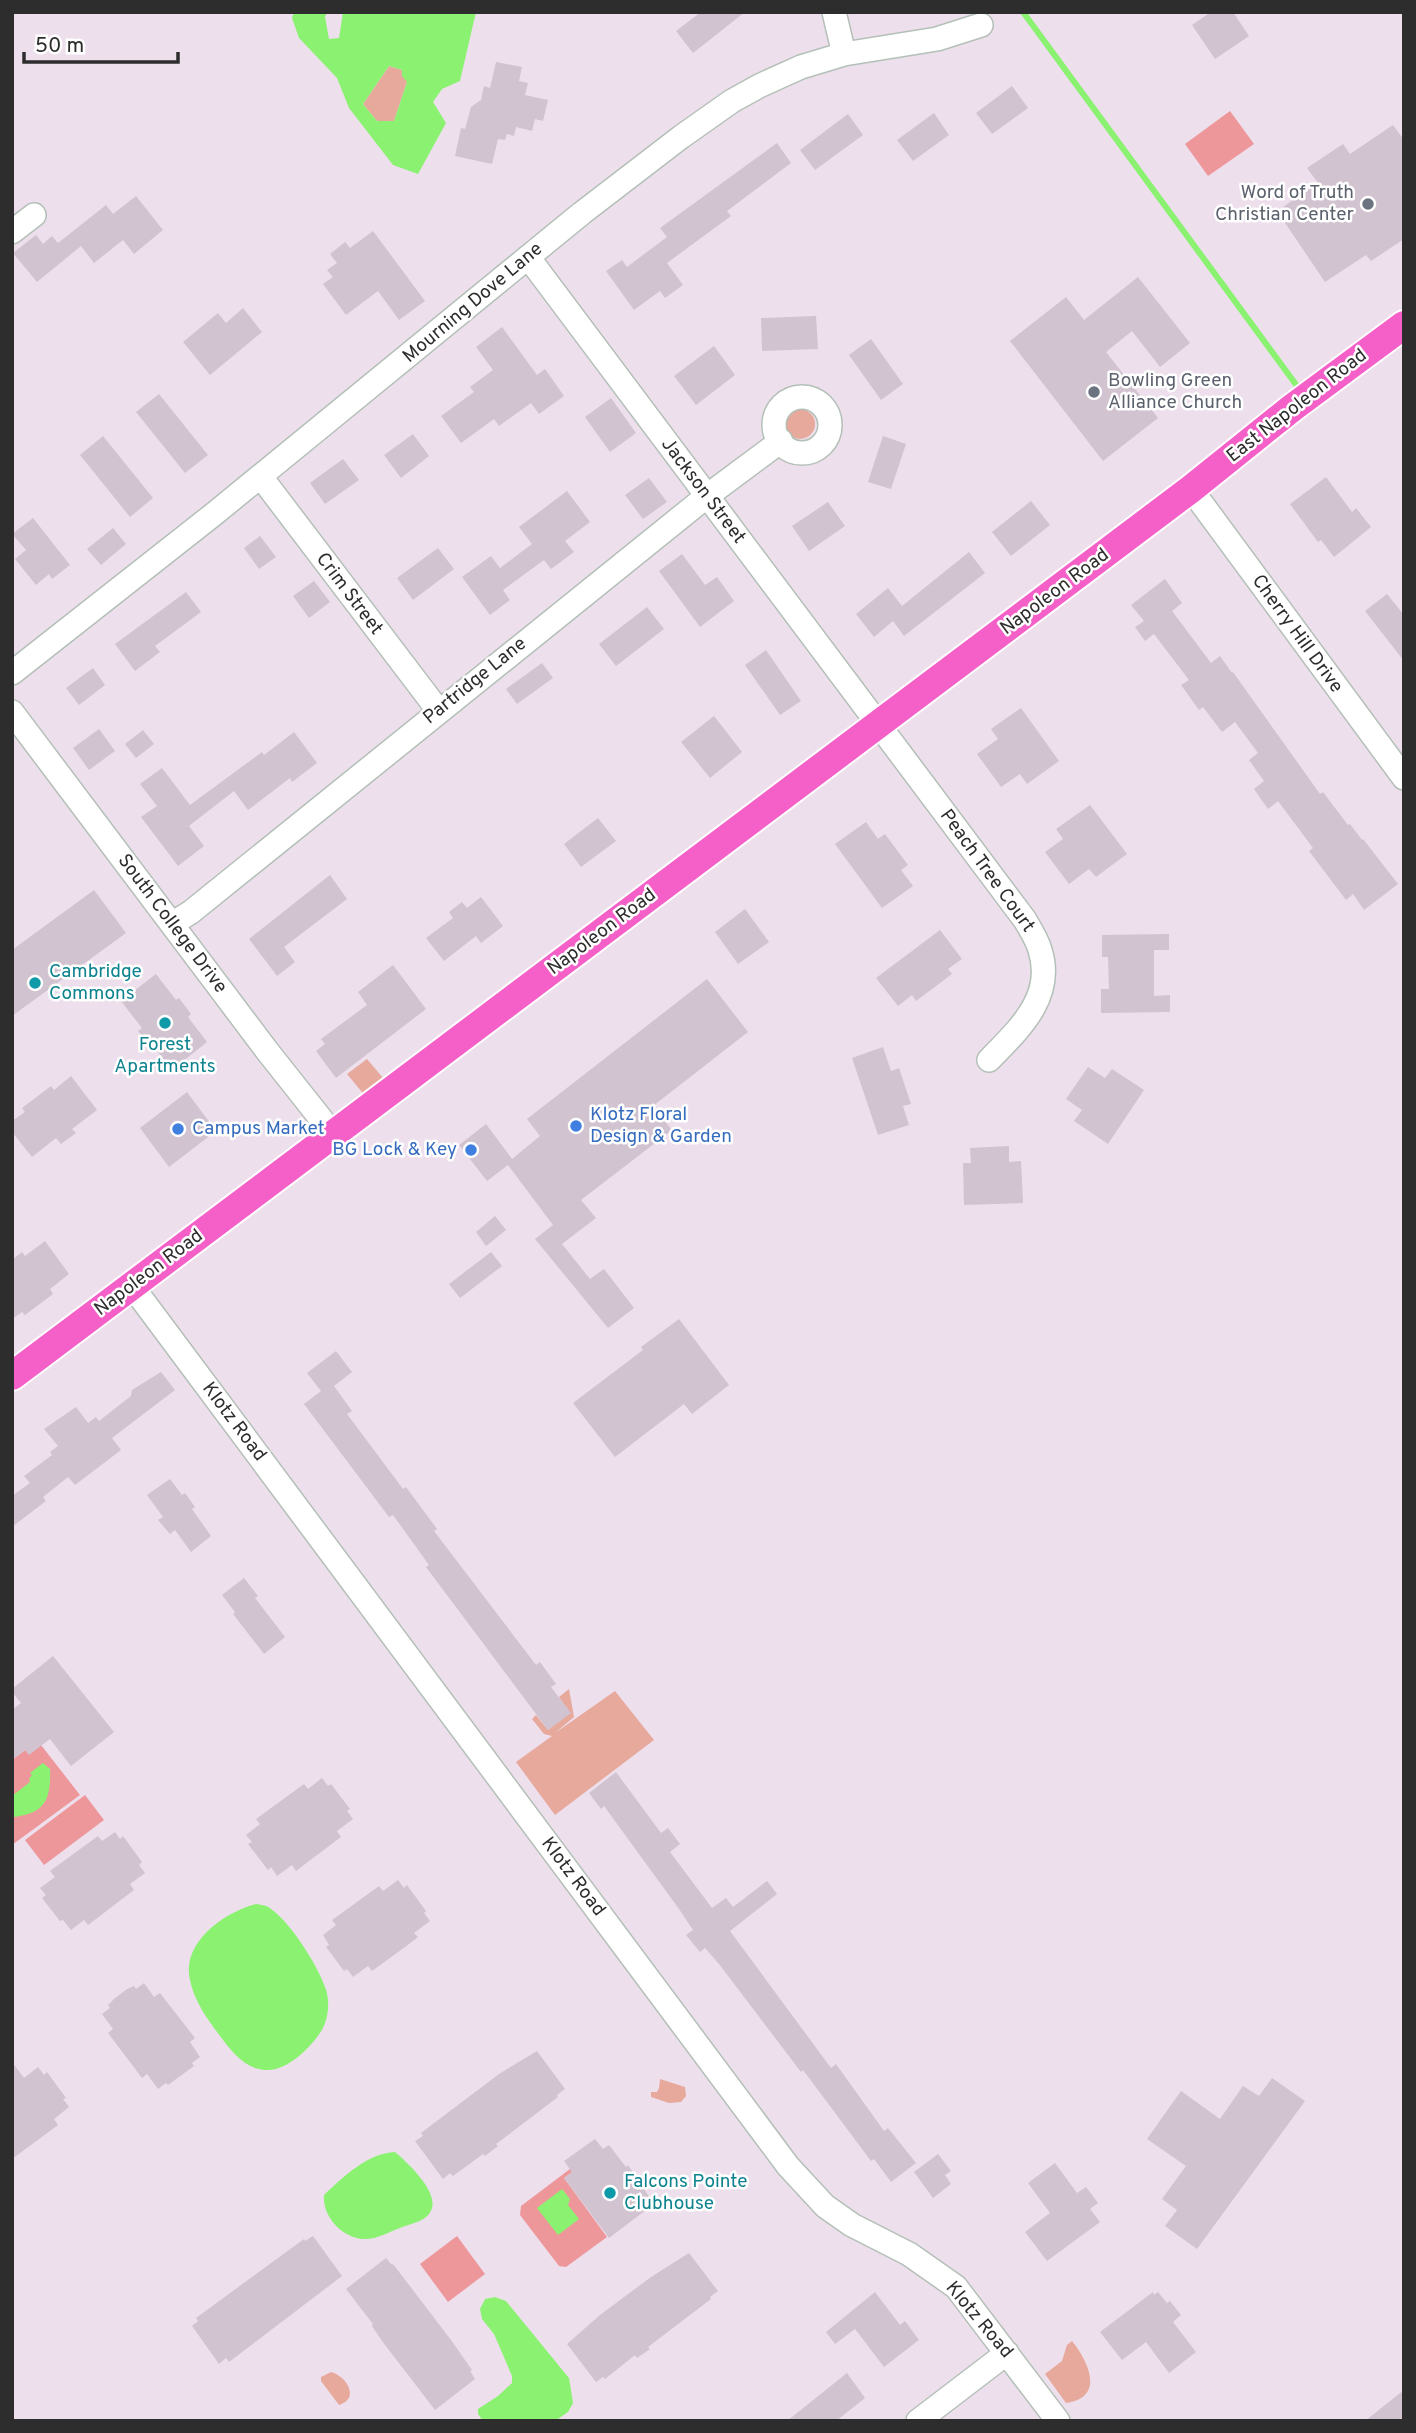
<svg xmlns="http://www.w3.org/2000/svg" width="1416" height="2433" viewBox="0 0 1416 2433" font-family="Overpass,sans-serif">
	<rect width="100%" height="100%" fill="#eedfed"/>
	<path fill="#e6a99b" d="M389 66 402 70 407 82 394 121H377L363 104Z
		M785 424a15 15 0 1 1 30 0a15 15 0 1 1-30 0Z
		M367 1059 383 1078 384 1082 366 1097 347 1074Z
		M569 1689 574 1717 555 1733 615 1691 654 1740 555 1815 516 1762 552 1736 544 1734 532 1719 536 1715 548 1730 570 1713 559 1697Z
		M660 2079 685 2087 686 2096 681 2102 669 2103 651 2097V2092H657L659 2088Z
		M1072 2341C1088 2361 1106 2397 1066 2403L1045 2374 1062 2361 1067 2345Z
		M331 2372C347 2376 360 2399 339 2405L321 2381V2377Z"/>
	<path fill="#ed979b" d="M1230 111 1254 144 1208 176 1185 144Z
		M41 1745 80 1795 12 1845V1760L25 1750Z
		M85 1795 104 1820 44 1865 25 1840Z
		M570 2169 572 2172 564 2178 607 2237 566 2267 559 2266 520 2215 521 2206Z
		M457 2236 485 2274 448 2302 420 2264Z"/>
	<path fill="#8bf271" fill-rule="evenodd" d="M294 12H327L325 17 329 39 339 38 343 12H476L460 81 442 89 433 102 446 123 418 174 393 165 349 108 337 78 299 38 292 18ZM389 66 402 70V76L407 82 394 121H377L363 104Z
		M43 1763 50 1769C51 1800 45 1814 12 1817V1796L30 1782 29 1779 32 1775 30 1773Z
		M256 1904C262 1905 267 1905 271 1909 290 1922 317 1964 325 1987 330 1999 329 2016 323 2028 313 2046 287 2072 265 2070 244 2068 232 2052 220 2036 208 2020 194 2001 190 1980 181 1942 225 1912 256 1904Z
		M395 2152C408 2163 444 2196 429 2214 423 2222 409 2224 400 2228 389 2232 375 2240 364 2239 342 2238 322 2216 324 2195 343 2177 368 2153 395 2152Z
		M562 2189 570 2199 568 2205 579 2219 558 2235 537 2208Z
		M495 2297 506 2301 569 2378 573 2403 568 2412 555 2421H483L478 2414V2409L498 2396 512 2383V2376L494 2334 482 2319 480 2309 485 2299Z"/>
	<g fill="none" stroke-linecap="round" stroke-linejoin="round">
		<path stroke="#8bf271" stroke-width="6" d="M1023 12 1297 386"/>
	</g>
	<path fill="#d1c3cf" d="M701 12H745L693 53 676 31Z
		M1211 12H1233L1249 36 1215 59 1192 25Z
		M496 62 522 67 519 81 528 83 525 95 548 100 543 121 535 119 532 131 516 127 514 136 507 134 505 140 498 139 492 164 455 156 461 128 465 129 471 107 481 100 484 86 490 88Z
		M1012 86 1028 108 992 134 976 113Z
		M934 113 949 135 913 161 897 140Z
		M848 114 863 135 815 170 800 150Z
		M1393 125 1404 140V239L1371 261 1366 255 1325 282 1277 211 1318 183 1307 168 1343 144 1350 154Z
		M777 143 791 163 727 211 731 216 667 263 683 285 665 298 660 291 634 310 606 271 622 260 627 267 667 237 660 228Z
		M136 196 163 230 134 254 123 240 94 263 81 246 37 282 13 253 36 235 43 244 52 236 58 243 106 205 113 214Z
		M373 231 425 301 399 320 378 291 346 315 323 284 333 277 327 270 337 263 330 254 345 242 350 248Z
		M1138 277 1190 343 1160 367 1132 331 1106 352 1158 418 1103 461 1010 341 1066 297 1084 320Z
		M243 308 262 332 210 375 183 342 218 313 226 323Z
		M816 316 818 349 762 351 761 318Z
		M502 327 537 375 545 369 564 396 539 414 531 403 499 426 494 419 461 443 441 416 474 392 470 387 493 370 476 347Z
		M871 339 903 384 881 400 849 355Z
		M714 346 735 375 696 405 674 376Z
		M159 394 208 455 185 473 136 412Z
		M611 398 636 433 610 452 585 417Z
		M413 434 429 456 401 478 384 455Z
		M103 436 153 498 130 517 80 455Z
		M883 436 906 444 891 489 868 482Z
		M343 459 359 480 325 504 310 483Z
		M1326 477 1352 512 1356 508 1371 527 1334 557 1321 540 1318 542 1290 504Z
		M649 478 667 502 643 519 625 495Z
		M567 491 590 522 565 541 574 552 551 569 544 560 503 590 510 600 490 615 462 577 491 556 500 568 532 544 519 527Z
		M1031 501 1050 525 1011 556 992 532Z
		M828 502 845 526 809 551 792 526Z
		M33 518 70 565 52 579 49 574 36 585 15 559 26 550 12 534Z
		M113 528 126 544 101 565 87 549Z
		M260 536 276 557 259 569 244 548Z
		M438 548 454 569 413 600 397 578Z
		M969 552 985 573 904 636 893 621 874 637 856 614 888 588 902 606Z
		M682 554 705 585 717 577 734 601 700 627 659 571Z
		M1165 579 1182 603 1172 611 1211 663 1220 656 1232 673 1233 672 1320 794 1323 792 1348 825 1350 824 1362 840 1363 839 1398 884 1364 910 1353 894 1346 900 1309 851 1313 848 1278 801 1268 809 1254 789 1264 781 1249 760 1258 753 1235 722 1222 732 1203 707 1199 710 1181 685 1189 680 1154 634 1145 641 1135 627 1144 621 1131 605Z
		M314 581 330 602 309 618 293 596Z
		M186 592 201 612 155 646 160 652 135 671 115 644Z
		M1387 594 1404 615V661L1365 611Z
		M647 607 664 629 616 666 599 644Z
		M766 650 801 701 780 715 745 665Z
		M542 663 553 678 517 704 506 689Z
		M93 668 105 685 79 705 66 688Z
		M1021 708 1059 761 1027 784 1020 774 1001 787 977 754 998 739 991 729Z
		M714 716 742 752 710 778 681 742Z
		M99 729 115 751 89 770 73 748Z
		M143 730 154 744 136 758 125 744Z
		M294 732 317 763 292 782 290 778 248 810 234 791 189 826 204 846 178 866 141 817 157 806 140 784 162 768 190 805 262 752 264 755Z
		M1090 805 1127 854 1096 877 1089 869 1069 884 1045 852 1063 839 1056 829Z
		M598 818 616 841 581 867 564 844Z
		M866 822 878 839 885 834 908 865 901 870 913 886 882 908 835 844Z
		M330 875 347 899 284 947 295 962 277 976 249 939Z
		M94 890 126 933 12 1016V950Z
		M481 897 503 926 481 943 476 936 444 961 426 938 453 918 449 912 462 902 467 908Z
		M745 909 769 942 738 964 715 932Z
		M940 930 962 959 948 969 952 974 916 1001 912 995 898 1006 876 978Z
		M1169 934V950H1154V996L1170 995V1012L1101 1013V989H1109L1108 957H1102V935Z
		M393 965 426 1009 336 1078 316 1051 325 1044 321 1039 367 1005 358 992Z
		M156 974 176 1000 179 998 191 1014 188 1017 207 1042 172 1070 151 1043 149 1045 138 1031 142 1028 121 1001Z
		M707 979 748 1032 653 1106 672 1130 581 1200 596 1218 562 1244 590 1279 604 1269 634 1308 608 1328 535 1239 553 1225 508 1165 487 1181 459 1145 486 1124 512 1159 540 1136 527 1119Z
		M883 1047 891 1071 899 1068 911 1104 903 1106 909 1125 878 1135 852 1058Z
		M1088 1067 1105 1078 1112 1069 1144 1090 1108 1144 1074 1121 1082 1110 1066 1099Z
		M71 1076 97 1110 72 1129 76 1133 61 1144 56 1138 32 1157 12 1132V1121L25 1112 22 1108 51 1086 54 1090Z
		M187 1092 216 1131 169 1167 140 1128Z
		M1009 1146V1162L1021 1161 1023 1203 964 1205 963 1163H971L970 1148Z
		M495 1216 506 1230 486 1246 476 1232Z
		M45 1241 69 1274 50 1289 53 1294 25 1315 22 1312 12 1319V1260L22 1252 25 1256Z
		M491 1252 502 1266 460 1298 449 1284Z
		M679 1319 729 1385 692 1414 684 1404 615 1457 573 1403 643 1350 641 1347Z
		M336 1351 352 1372 334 1386 352 1411 347 1414 403 1489 406 1487 437 1529 434 1531 536 1665 540 1662 556 1684 551 1687 571 1713 548 1730 426 1567 429 1565 393 1515 389 1517 304 1404 321 1391 307 1373Z
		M161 1372 175 1390 112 1438 121 1450 75 1485 68 1477 43 1497 46 1501 12 1527V1496L30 1483 24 1476 52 1455 50 1452 58 1446 44 1429 76 1407 88 1423 96 1417 99 1421 131 1396 132 1390Z
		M170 1479 182 1495 185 1493 195 1507 192 1509 211 1536 191 1552 175 1530 170 1534 158 1520 163 1517 147 1495Z
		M244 1578 258 1596 255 1598 285 1637 264 1654 233 1614 235 1612 222 1595Z
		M53 1656 114 1732 71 1766 50 1739 29 1755 25 1750 12 1760V1710L21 1703 12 1692V1689Z
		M616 1772 661 1833 668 1828 680 1844 670 1852 712 1908 726 1898 733 1907 767 1881 777 1894 730 1931 831 2068 836 2064 884 2131 888 2128 916 2163 891 2182 874 2159 871 2161 803 2070 801 2072 719 1964 705 1948 700 1952 686 1935 693 1930 679 1909 604 1806 601 1809 589 1793Z
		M322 1778 328 1786 331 1784 350 1809 347 1811 353 1819 337 1831 341 1837 309 1861 296 1871 292 1865 277 1876 271 1867 268 1870 248 1844 252 1842 246 1835 260 1824 256 1819 304 1784 308 1789Z
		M115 1832 120 1839 123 1836 142 1862 139 1865 145 1873 130 1884 134 1890 88 1925 84 1920 71 1930 63 1920 60 1921 42 1898 46 1895 40 1888 55 1877 50 1871 98 1836 102 1841Z
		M398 1880 404 1888 407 1885 426 1911 424 1913 430 1921 414 1933 418 1937 405 1947 372 1971 368 1966 353 1977 347 1969 344 1971 326 1947 329 1945 323 1935 336 1925 332 1920 346 1910 379 1886 383 1891Z
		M144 1983 154 1997 160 1993 195 2038 190 2042 200 2057 192 2063 194 2066 168 2085 166 2083 158 2089 147 2074 142 2078 108 2033 113 2029 102 2014 110 2008 108 2005 114 1999 127 1989 134 1986 136 1989Z
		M537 2051 565 2089 557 2095 558 2097 496 2144 498 2146 485 2156 483 2154 453 2176 450 2173 443 2179 415 2141 423 2136 421 2133 499 2074Z
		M12 2062 24 2078 38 2067 44 2075 47 2072 66 2098 63 2099 69 2107 54 2119 58 2125 12 2159Z
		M1272 2078 1305 2101 1197 2249 1165 2226 1177 2210 1162 2199 1186 2166 1147 2139 1181 2091 1220 2119 1243 2086 1259 2096Z
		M595 2139 603 2149 609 2145 626 2167 628 2165 654 2204 609 2238 564 2178 572 2172 564 2161Z
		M938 2154 951 2171 945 2175 951 2184 933 2198 914 2172Z
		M1055 2163 1077 2193 1086 2187 1098 2203 1090 2209 1100 2222 1047 2261 1025 2232 1050 2213 1028 2183Z
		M313 2236 342 2276 229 2362 226 2358 219 2364 192 2326 198 2321 196 2318 304 2239 305 2241Z
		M689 2253 718 2291 710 2297 711 2299 648 2347 650 2349 637 2358 635 2355 605 2379 603 2377 596 2382 567 2344 600 2315 651 2277Z
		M386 2258 392 2265 393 2264 451 2340 472 2370 470 2371 475 2379 435 2410 382 2341 372 2326 373 2324 346 2289Z
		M875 2292 900 2325 905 2321 919 2340 884 2367 855 2329 835 2344 826 2332Z
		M1153 2292 1154 2295 1158 2292 1167 2303 1170 2301 1181 2315 1173 2322 1196 2352 1169 2373 1146 2342 1122 2360 1100 2332Z
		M847 2373 865 2398 836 2421H787Z
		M1404 2390V2421H1365Z"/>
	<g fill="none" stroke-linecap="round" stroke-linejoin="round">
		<g stroke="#b3c0b7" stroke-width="26">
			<path id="minor" d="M834 12 844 54
				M12 232 34 215
				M528 257 1025 920C1030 929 1037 939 1040 950 1055 997 1019 1029 989 1060
				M774 425a28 28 0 1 1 56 0a28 28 0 1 1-56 0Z
				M261 477 438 710
				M1191 489 1404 778
				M12 673 214 514 582 213 681 137 732 101 759 86 801 67 844 54 937 39 981 25
				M12 712 268 1052 333 1134
				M172 924 191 912 707 496 781 441
				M132 1286 788 2166 825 2206 852 2225 909 2254 956 2287 1058 2421
				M918 2421 1007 2353"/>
		</g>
		<g stroke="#fff" stroke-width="32">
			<path id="major" d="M12 1376 1191 489 1292 408 1404 325"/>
		</g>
		<use href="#minor" stroke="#fff" stroke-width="23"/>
		<use href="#major" stroke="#f45fc8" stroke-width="28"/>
	</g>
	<g fill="#6b7280" stroke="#fff" stroke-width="2.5">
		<circle cx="1368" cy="204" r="7"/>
		<circle cx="1094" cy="392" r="7"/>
	</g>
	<g fill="#0f9aa8" stroke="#fff" stroke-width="2.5">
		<circle cx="35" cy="983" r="7"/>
		<circle cx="165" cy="1023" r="7"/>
		<circle cx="610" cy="2193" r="7"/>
	</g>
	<g fill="#3f7fe0" stroke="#fff" stroke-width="2.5">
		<circle cx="576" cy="1126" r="7"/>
		<circle cx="178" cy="1129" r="7"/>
		<circle cx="471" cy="1150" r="7"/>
	</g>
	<g text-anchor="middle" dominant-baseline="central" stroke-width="5" stroke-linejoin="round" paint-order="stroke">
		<g font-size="19" fill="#5b616d" stroke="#fff" text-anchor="end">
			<text x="1354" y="193">Word of Truth<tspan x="1354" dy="22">Christian Center</tspan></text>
			<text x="1108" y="381" text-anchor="start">Bowling Green<tspan x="1108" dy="22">Alliance Church</tspan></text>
		</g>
		<g font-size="19" fill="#2d2d2d" stroke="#fff">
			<text transform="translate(473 303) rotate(-40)">Mourning Dove Lane</text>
			<text transform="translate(1297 406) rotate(-38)">East Napoleon Road</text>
			<text transform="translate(703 491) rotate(53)">Jackson Street</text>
			<text transform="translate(1055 592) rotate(-37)">Napoleon Road</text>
			<text transform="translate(349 594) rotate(53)">Crim Street</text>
			<text transform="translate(1297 634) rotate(54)">Cherry Hill Drive</text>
			<text transform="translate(475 681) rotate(-39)">Partridge Lane</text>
			<text transform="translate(987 871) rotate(54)">Peach Tree Court</text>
			<text transform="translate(172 924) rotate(53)">South College Drive</text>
			<text transform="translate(602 932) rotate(-37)">Napoleon Road</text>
			<text transform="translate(149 1273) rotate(-37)">Napoleon Road</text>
			<text transform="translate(234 1422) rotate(53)">Klotz Road</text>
			<text transform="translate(573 1877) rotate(53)">Klotz Road</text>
			<text transform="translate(979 2320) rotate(50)">Klotz Road</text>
		</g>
		<g font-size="19" fill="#0d838f" stroke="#fff" text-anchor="start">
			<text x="49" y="972">Cambridge<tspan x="49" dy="22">Commons</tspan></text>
			<text x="165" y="1045" text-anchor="middle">Forest<tspan x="165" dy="22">Apartments</tspan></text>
			<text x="624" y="2182">Falcons Pointe<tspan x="624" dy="22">Clubhouse</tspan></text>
		</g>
		<g font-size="19" fill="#366cbe" stroke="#fff" text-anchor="start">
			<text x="590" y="1115">Klotz Floral<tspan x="590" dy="22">Design &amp; Garden</tspan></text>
			<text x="192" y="1129">Campus Market</text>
			<text x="457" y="1150" text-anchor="end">BG Lock &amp; Key</text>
		</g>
	</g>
	<rect width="1416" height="2433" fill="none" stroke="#2d2d2d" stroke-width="28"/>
	<path d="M24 52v10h154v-10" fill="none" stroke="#2d2d2d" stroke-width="3.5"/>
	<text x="35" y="52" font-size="21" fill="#2d2d2d" stroke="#ffffff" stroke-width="5" paint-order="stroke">50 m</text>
</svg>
